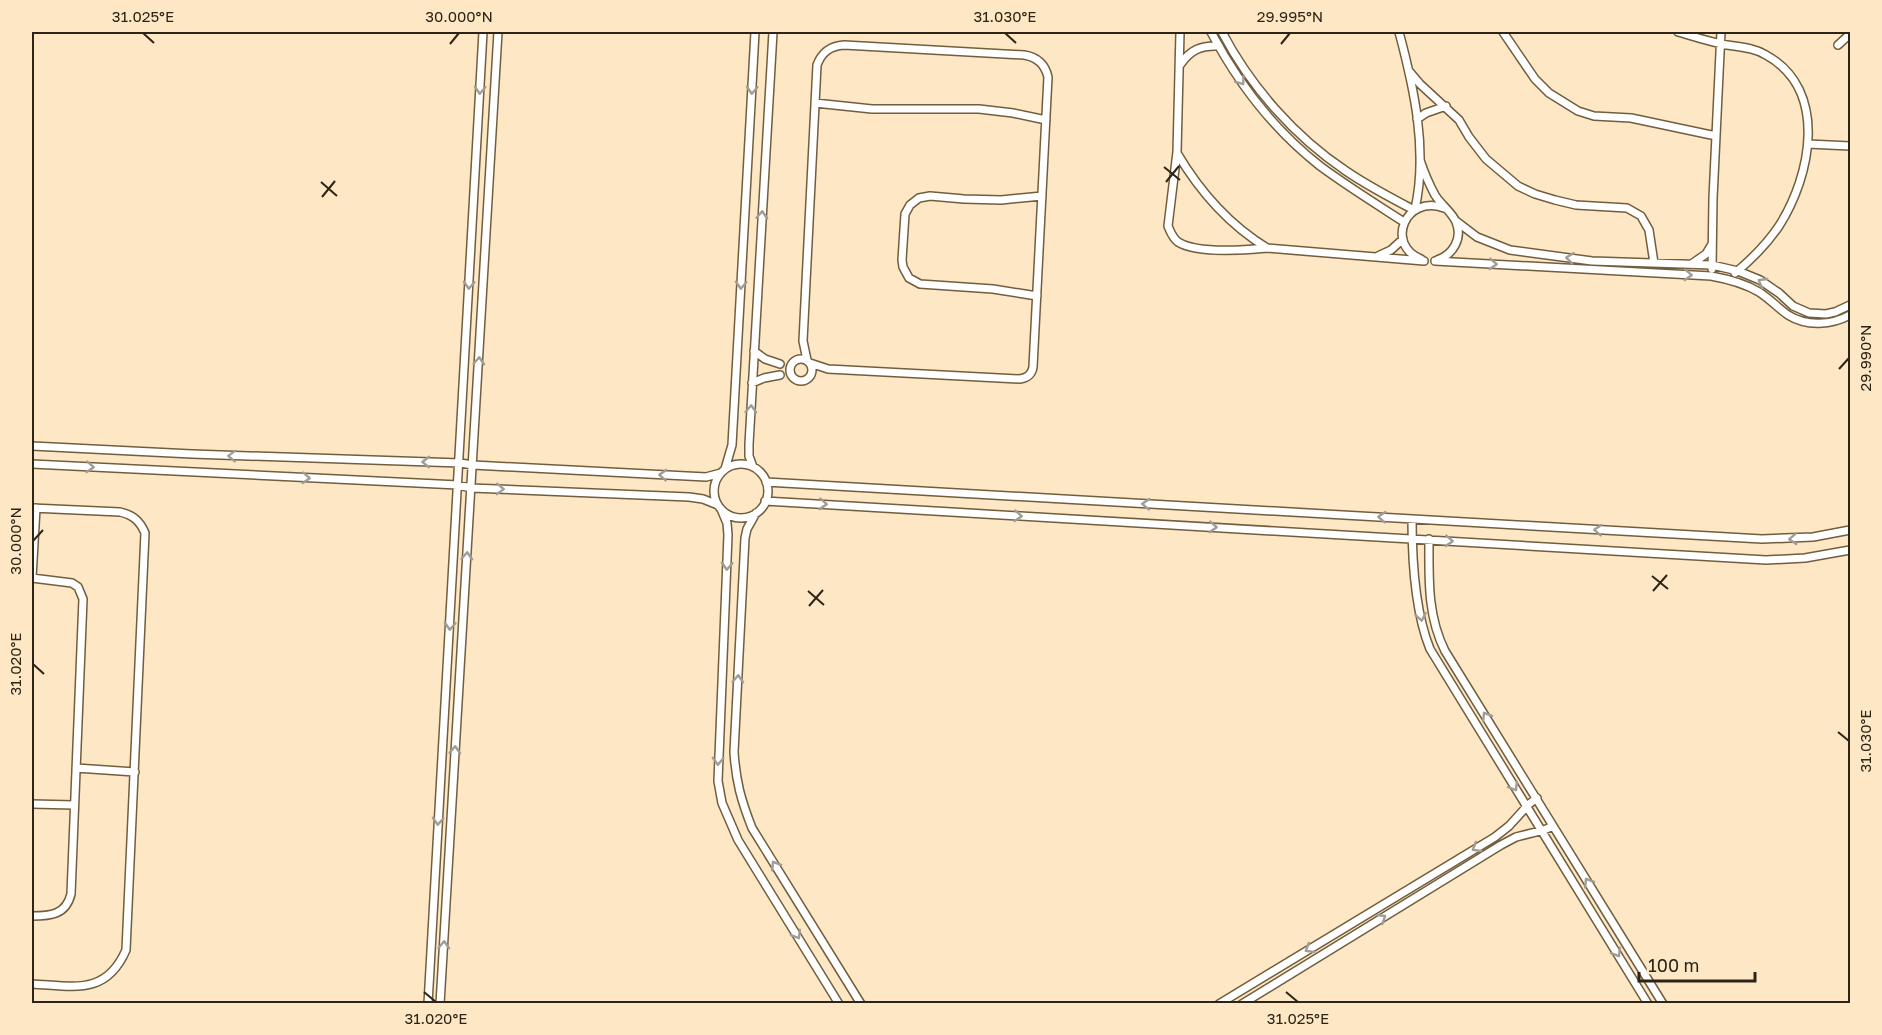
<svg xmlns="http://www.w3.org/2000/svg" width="1882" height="1035" viewBox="0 0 1882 1035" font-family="'Golos Text',sans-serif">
	<rect width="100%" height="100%" fill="#fde7c4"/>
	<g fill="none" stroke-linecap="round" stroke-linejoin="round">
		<g stroke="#715e3e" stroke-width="10">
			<path id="street" d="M1180 32 1177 152 1168 226C1171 233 1172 237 1178 242 1197 254 1246 250 1267 248L1424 261
				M1211 32C1238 83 1274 130 1320 166 1347 186 1376 204 1404 222
				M1222 32C1251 87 1294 136 1346 171 1368 186 1391 198 1414 210
				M1399 32C1414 88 1428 151 1415 209
				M1503 32 1535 79 1549 93 1578 111 1594 116 1631 118 1716 136
				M1678 32C1692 36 1707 41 1722 44 1737 47 1753 47 1766 55 1829 90 1811 176 1779 226 1767 244 1752 259 1735 273
				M1838 45 1850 34
				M1180 65C1190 50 1201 45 1219 46
				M1409 71 1420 84 1459 120 1469 137 1486 159 1518 186 1535 194 1555 200 1576 205 1627 208 1641 216 1649 230 1654 263
				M815 103 872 109H979L1013 113 1046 120
				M1417 119 1426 113 1446 106
				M1808 144 1850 146
				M1177 153C1200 192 1228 224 1267 248
				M1420 160C1424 172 1429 184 1435 195 1441 205 1452 212 1456 222 1463 238 1453 255 1437 260
				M1456 221 1477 237 1510 250 1592 261 1712 265 1738 271 1760 280 1779 293 1793 306 1809 313 1826 314 1835 312 1850 305
				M1378 256 1391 250 1403 239
				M1421 259C1385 245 1405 194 1444 208
				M1435 261 1711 276C1728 279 1744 283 1759 292 1770 299 1778 308 1788 315 1807 327 1832 325 1850 315
				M1693 263 1706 254 1712 244
				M1712 269 1713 198 1721 32
				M1037 296 993 289 920 284 909 278 903 267 902 260 905 214 910 205 919 198 930 196 964 199 1001 200 1042 196
				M754 351 765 359 780 364
				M790 370a11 11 0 1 1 22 0a11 11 0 1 1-22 0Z
				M807 360 803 341 817 65C822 52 830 46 844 45L1024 55C1037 57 1045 64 1048 77L1033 367C1032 374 1027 378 1020 379L828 369 810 363
				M752 383 764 378 780 375
				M32 446 192 454 460 463 473 465 706 477 721 473
				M32 464 458 485 471 488 689 497 703 499 718 505
				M714 491a27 27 0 1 1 54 0a27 27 0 1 1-54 0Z
				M753 467 749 456V444L773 32
				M725 469 732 445 755 32
				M766 482 1762 539 1813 537 1850 530
				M765 501 1766 560 1805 558 1850 550
				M32 508 120 512C133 515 140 521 145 533L126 950C106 996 73 986 32 984
				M721 509 727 523 728 535 718 781 722 803 738 840 839 1004
				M756 513 747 529 745 538 734 752C736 782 741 800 752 828L861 1004
				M1412 519C1412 558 1415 612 1430 649L1648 1004
				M1429 539C1429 578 1427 615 1445 651L1663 1004
				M32 578 72 583 78 587 83 599 71 894C66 915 50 916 32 916
				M32 578 36 508
				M76 768 135 772
				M32 804 74 805
				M428 1004 483 32
				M440 1004 498 32
				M1219 1004 1495 837 1509 826 1529 804 1537 798
				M1242 1004 1501 845 1516 837 1544 830 1553 826"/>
		</g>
		<use href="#street" stroke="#fff" stroke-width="7"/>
	</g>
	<defs><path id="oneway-chevron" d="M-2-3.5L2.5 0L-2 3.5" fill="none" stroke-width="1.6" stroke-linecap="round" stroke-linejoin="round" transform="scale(1.5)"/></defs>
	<g stroke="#a09c96">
		<use href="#oneway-chevron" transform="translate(1241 81) rotate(55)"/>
		<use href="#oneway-chevron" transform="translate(480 90) rotate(93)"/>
		<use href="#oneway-chevron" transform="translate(752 90) rotate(93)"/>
		<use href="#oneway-chevron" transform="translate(762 215) rotate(-87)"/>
		<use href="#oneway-chevron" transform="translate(1570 258) rotate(-173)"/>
		<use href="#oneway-chevron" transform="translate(1493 264) rotate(3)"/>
		<use href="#oneway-chevron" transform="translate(1688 275) rotate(3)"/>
		<use href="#oneway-chevron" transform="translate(1762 282) rotate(-150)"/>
		<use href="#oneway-chevron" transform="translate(469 285) rotate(93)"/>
		<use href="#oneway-chevron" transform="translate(741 285) rotate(93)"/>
		<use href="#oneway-chevron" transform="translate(479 361) rotate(-87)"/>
		<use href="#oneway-chevron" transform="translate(751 409) rotate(-87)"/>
		<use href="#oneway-chevron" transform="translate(232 456) rotate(-178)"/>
		<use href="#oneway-chevron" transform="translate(426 462) rotate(-179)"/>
		<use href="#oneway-chevron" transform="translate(90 467) rotate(3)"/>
		<use href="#oneway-chevron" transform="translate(663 475) rotate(-177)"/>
		<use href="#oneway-chevron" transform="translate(306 478) rotate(3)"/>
		<use href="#oneway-chevron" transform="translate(500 489) rotate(2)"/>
		<use href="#oneway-chevron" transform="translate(823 504) rotate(3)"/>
		<use href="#oneway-chevron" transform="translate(1146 504) rotate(-177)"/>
		<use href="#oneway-chevron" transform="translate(1018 516) rotate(3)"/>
		<use href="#oneway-chevron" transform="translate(1382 517) rotate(-177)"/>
		<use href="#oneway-chevron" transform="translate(1213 527) rotate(3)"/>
		<use href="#oneway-chevron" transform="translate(1598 530) rotate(-177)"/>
		<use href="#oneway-chevron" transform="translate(1793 539) rotate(177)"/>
		<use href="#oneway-chevron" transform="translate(1449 541) rotate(3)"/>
		<use href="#oneway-chevron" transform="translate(467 556) rotate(-87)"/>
		<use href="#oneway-chevron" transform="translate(727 566) rotate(93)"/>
		<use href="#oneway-chevron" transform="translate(1421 617) rotate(80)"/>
		<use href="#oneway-chevron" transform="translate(450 626) rotate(93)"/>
		<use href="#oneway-chevron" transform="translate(738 679) rotate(-87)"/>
		<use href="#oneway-chevron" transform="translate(1486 716) rotate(-122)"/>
		<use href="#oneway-chevron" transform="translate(455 750) rotate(-87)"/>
		<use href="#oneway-chevron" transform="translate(718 761) rotate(92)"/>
		<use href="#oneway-chevron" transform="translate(1514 787) rotate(58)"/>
		<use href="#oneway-chevron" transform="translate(438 821) rotate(93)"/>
		<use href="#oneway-chevron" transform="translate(1476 848) rotate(149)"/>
		<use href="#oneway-chevron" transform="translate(775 865) rotate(-122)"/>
		<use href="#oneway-chevron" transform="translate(1588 882) rotate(-122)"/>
		<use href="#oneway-chevron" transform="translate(1382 918) rotate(-32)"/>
		<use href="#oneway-chevron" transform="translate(797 935) rotate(58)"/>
		<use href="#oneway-chevron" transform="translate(444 945) rotate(-87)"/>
		<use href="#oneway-chevron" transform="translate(1309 949) rotate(149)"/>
		<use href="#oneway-chevron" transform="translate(1617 953) rotate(58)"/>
	</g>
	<path fill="none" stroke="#2c2416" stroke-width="2" d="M143 33 154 43M1005 33 1016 43M450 44 459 33M1281 44 1290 33M1164 167 1180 180M321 182 337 196M1166 182 1179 166M322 197 335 181M1839 369 1849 358M33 541 43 530M1652 576 1668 589M808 591 824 605M1653 591 1667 575M809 606 823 590M33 664 44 674M1838 732 1849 741M424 992 436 1002M1286 992 1298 1002"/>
	<rect width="1882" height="1035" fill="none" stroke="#fde7c4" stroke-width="66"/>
	<path d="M1639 972v9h116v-9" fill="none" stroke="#2c2416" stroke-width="3"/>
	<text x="1648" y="972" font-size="18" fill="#2c2416" stroke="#fde7c4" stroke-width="4.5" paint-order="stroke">100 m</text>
	<rect x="33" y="33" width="1816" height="969" fill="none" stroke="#2c2416" stroke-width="2"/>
	<g font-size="15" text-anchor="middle" fill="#2c2416">
		<text x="143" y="22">31.025°E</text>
		<text x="459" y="22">30.000°N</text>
		<text x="1005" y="22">31.030°E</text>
		<text x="1290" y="22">29.995°N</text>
		<text transform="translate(1866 358) rotate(-90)" y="5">29.990°N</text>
		<text transform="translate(16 541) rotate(-90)" y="5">30.000°N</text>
		<text transform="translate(16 664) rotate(-90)" y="5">31.020°E</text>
		<text transform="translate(1866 741) rotate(-90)" y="5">31.030°E</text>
		<text x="436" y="1024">31.020°E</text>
		<text x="1298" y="1024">31.025°E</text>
	</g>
</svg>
